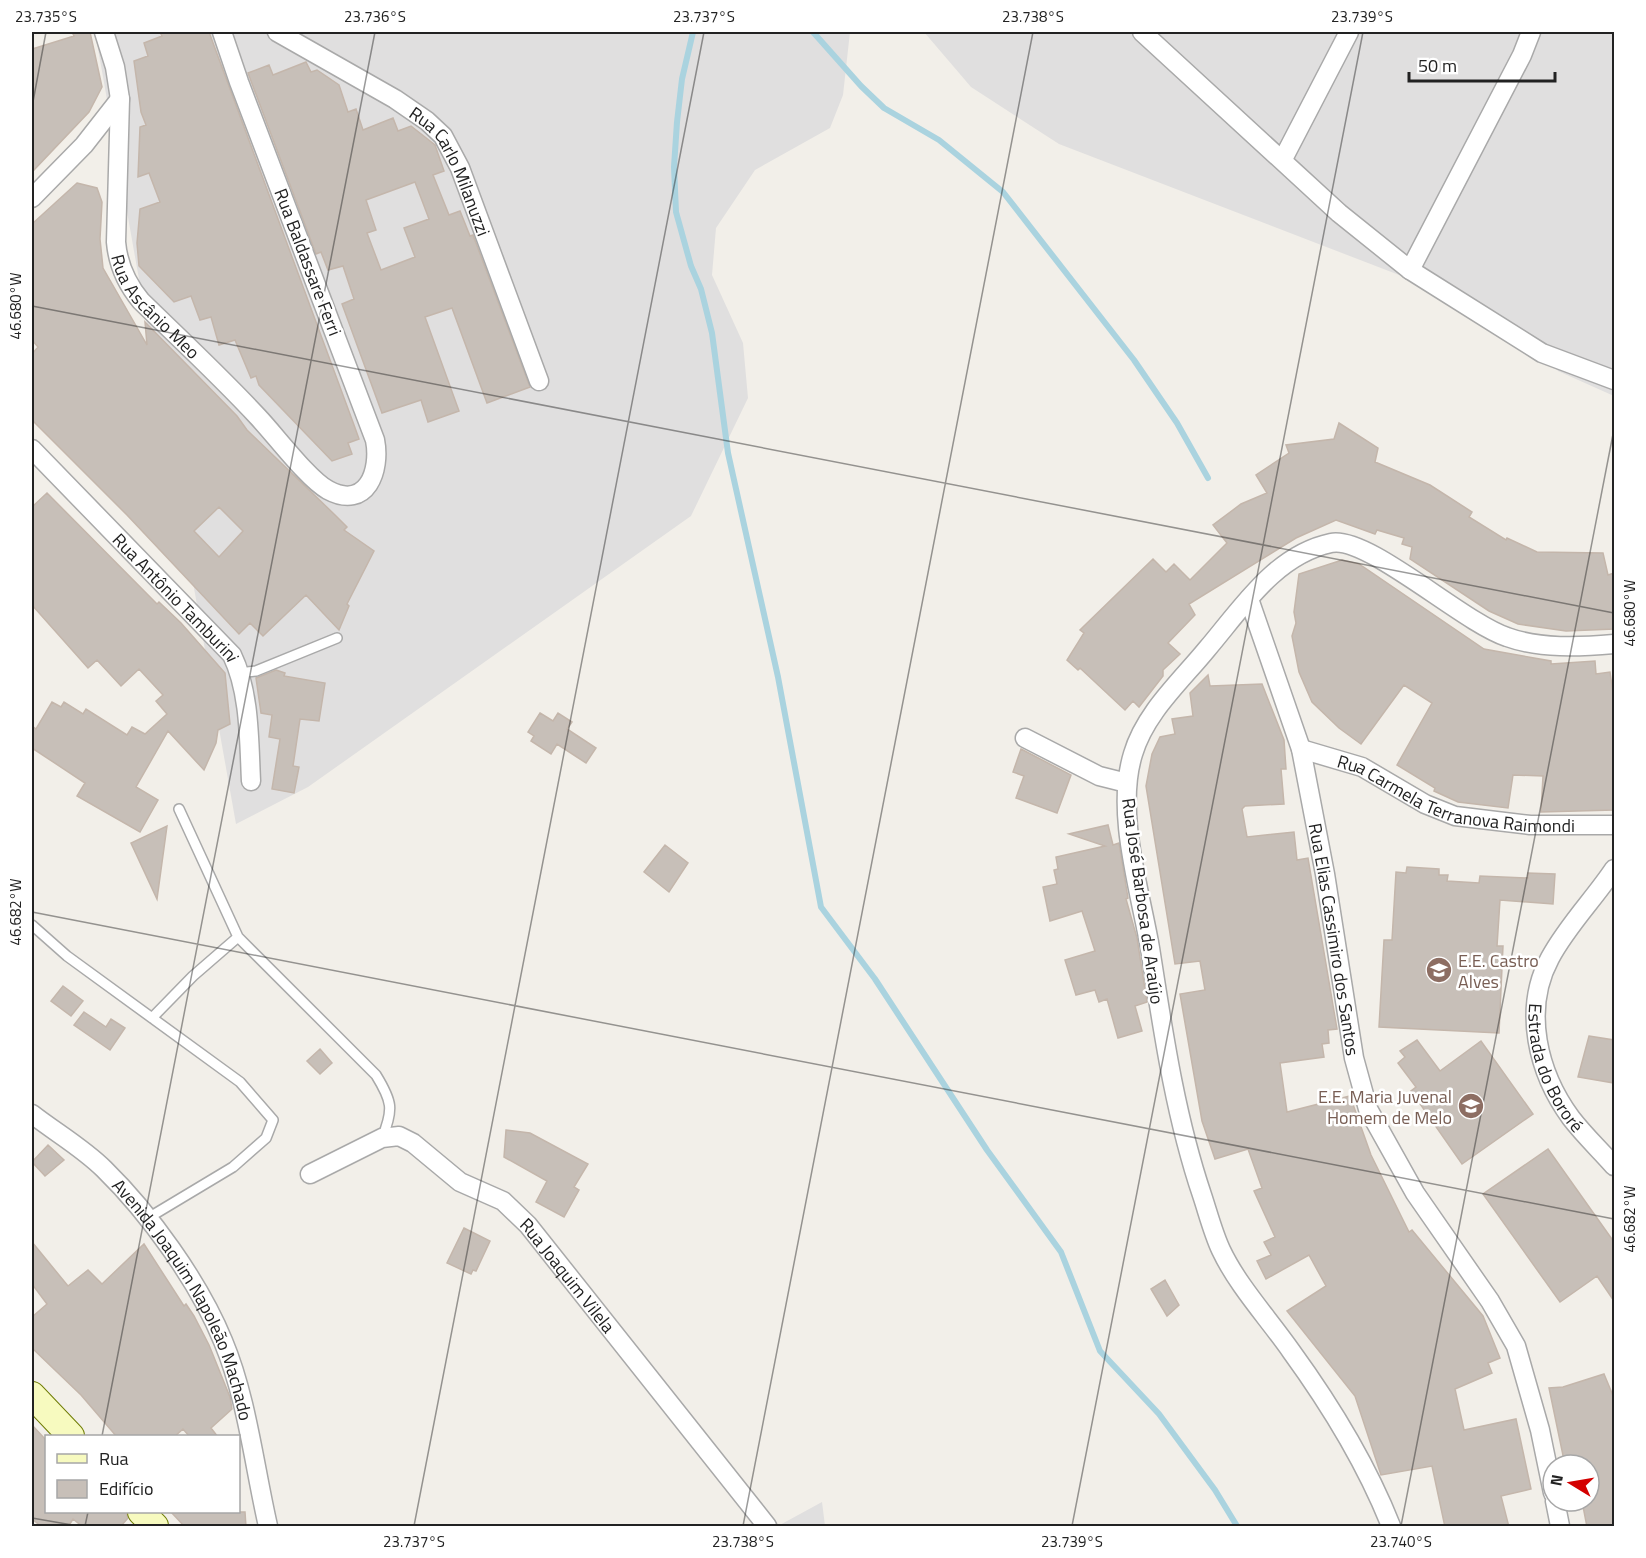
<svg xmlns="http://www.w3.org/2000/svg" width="1646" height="1558" viewBox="0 0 1646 1558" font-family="'Titillium Web',sans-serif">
	<rect width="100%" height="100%" fill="#f2efe9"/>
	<path fill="#e0dfdf" d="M95 32H850L843 95 830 128 755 170 716 228 712 275 743 343 748 398 691 516 308 787 236 824Z
		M924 32H1614V396L1558 371 1490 310 1059 144 971 87Z
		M822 1502 825 1526H778Z"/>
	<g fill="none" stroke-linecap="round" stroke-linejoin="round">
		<path stroke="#aad3df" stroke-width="6" d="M693 32 682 79 677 122 674 167 676 212 691 266 701 289 712 333 728 453 778 677 821 907 875 979 987 1150 1061 1252 1100 1351 1159 1414 1215 1490 1237 1526
			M813 32 861 86 884 108 939 140 1003 192 1134 360 1177 423 1208 478"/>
	</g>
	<path fill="#c7bfb8" stroke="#c4b6ab" stroke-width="1.5" fill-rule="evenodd" d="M72 32H90L102 87 89 112 32 172V49L74 36Z
		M160 32H209L354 425 359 439 348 443 352 454 332 461 259 385 256 376 251 378 235 340 219 345 211 317 200 320 191 296 174 302 139 266 137 243 140 209 160 202 149 173 138 177 140 127 146 125 141 112 134 61 148 56 144 43 162 36Z
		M306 62 311 72 317 70 339 85 348 112 356 109 363 130 393 118 398 131 411 126 435 145 444 171 433 175 449 215 460 211 470 236 473 235 530 387 487 403 452 308 425 317 459 411 428 422 421 400 382 413 342 304 354 299 343 266 328 270 321 252 316 254 248 73 269 65 273 75ZM415 182 429 219 404 228 415 257 381 270 367 233 376 230 366 200Z
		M77 183 97 188 102 202 100 239 103 268 147 345 145 322 237 416 247 430 335 515 347 527 344 530 374 551 347 604 349 606 339 630 306 595 263 636 250 623 239 634 127 515 32 420V354L38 347 32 340V224ZM219 507 243 531 219 557 194 531Z
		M1339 423 1378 448 1375 462 1430 485 1472 512 1469 517 1506 540 1507 538 1537 552 1603 553 1608 575 1614 573V629L1566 631 1518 624 1489 611 1410 559 1412 547 1402 544 1404 538 1377 530 1375 534 1336 520 1296 538 1189 604 1195 615 1168 643 1180 654 1163 670V676L1139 707 1133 701 1125 710 1080 668 1078 670 1067 660 1084 633 1080 630 1153 559 1166 572 1174 564 1190 580 1227 543 1213 525 1241 504 1267 493 1256 475 1289 453 1286 445 1334 439Z
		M47 493 157 604 159 602 181 623 225 673 230 724 218 730 216 743 204 770 168 731 136 787 158 800 140 832 77 796 85 783 32 748V726L36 729 52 702 61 707 64 702 83 714 86 709 127 735 132 727 145 734 167 714 156 701 163 695 139 669 121 686 97 660 88 668 32 605V507Z
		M1342 560 1359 564 1484 649 1551 661V664L1595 661 1596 674 1610 672 1614 700V810L1541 812 1543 776 1513 775 1508 808 1458 802 1434 791 1435 788 1397 765 1432 703 1404 685 1361 744 1339 728 1312 702 1299 672 1292 636 1296 623 1294 612 1299 574Z
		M276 670 285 673 284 676 325 683 319 721 300 719 293 766 299 767 294 793 272 789 280 739 269 737 272 715 261 713 256 678Z
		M1208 675 1210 686 1262 684 1284 740 1286 769H1281L1284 804 1245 806 1242 809 1247 837 1294 832 1297 860 1308 858 1337 1029 1328 1030 1329 1043 1322 1044 1324 1057 1280 1063 1287 1112 1350 1096 1371 1155 1409 1232 1412 1230 1483 1316 1500 1358 1488 1363 1492 1373 1455 1389 1464 1430 1516 1419 1531 1489 1501 1496 1509 1527H1445L1432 1466 1381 1475 1355 1396 1287 1311 1326 1286 1309 1255 1266 1279 1257 1261 1271 1255 1264 1242 1275 1237 1254 1191 1262 1188 1248 1149 1215 1159 1202 1121 1180 994 1205 990 1200 961 1175 964 1146 786 1152 754 1160 737 1175 734 1172 719 1193 716 1190 693Z
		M540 713 553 721 558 713 572 722 567 729 596 748 586 763 557 744 551 754 531 741 534 736 528 732Z
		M1021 749 1071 775 1057 813 1016 798 1024 776 1013 772Z
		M1108 825 1113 845 1119 843 1128 898 1126 899 1137 938 1147 1002 1135 1006 1142 1031 1118 1038 1107 999 1099 1002 1095 990 1076 995 1065 960 1095 951 1082 911 1050 921 1043 887 1057 884 1054 870 1058 869 1056 857 1105 846 1069 834Z
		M167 826 157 899 131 843Z
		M665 845 688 863 669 892 644 872Z
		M1407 867 1439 869V875H1448L1447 881 1479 883 1480 876 1528 878V873L1555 874 1553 904 1500 900 1497 946H1503L1499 1033 1379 1027 1384 940H1392L1396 872 1406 873Z
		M63 986 83 1001 71 1016 51 1001Z
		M84 1012 106 1027 111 1019 125 1028 110 1050 74 1025Z
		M1589 1036 1614 1040V1083L1578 1077Z
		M1417 1040 1440 1071 1481 1041 1533 1114 1462 1164 1411 1091 1416 1087 1398 1063 1405 1057 1400 1051Z
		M320 1049 332 1063 320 1074 307 1061Z
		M506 1130 530 1133 588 1164 574 1187 579 1190 564 1217 536 1202 547 1181 504 1157Z
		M48 1145 64 1160 45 1176 32 1162Z
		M1548 1149 1614 1242V1301L1597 1276 1560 1302 1483 1194Z
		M464 1228 490 1241 476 1271 473 1270 471 1274 447 1263Z
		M32 1242 68 1286 88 1270 102 1284 144 1244 184 1306 186 1304 194 1316 209 1345 230 1397 232 1409 211 1428 218 1437H190L183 1429 174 1437H117L81 1395 32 1348V1317L47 1304 32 1284Z
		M1165 1280 1179 1305 1167 1316 1151 1289Z
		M1604 1374 1614 1398V1527H1587L1582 1501H1589V1465H1565L1549 1388 1563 1387Z
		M32 1425 46 1440V1512H126L128 1518 120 1527H83L73 1519 68 1527H42L32 1519Z
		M171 1512H245L246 1527H185Z"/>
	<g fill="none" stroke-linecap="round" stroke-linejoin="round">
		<g stroke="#a9a9a9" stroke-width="12">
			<path id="lane" d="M239 673 256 671 337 638
				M32 925 67 956 240 1082 273 1120 266 1138 233 1167 148 1218
				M238 937 376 1075C392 1101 394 1109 382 1138
				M152 1018 193 976 238 937 179 809"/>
		</g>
		<g stroke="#a9a9a9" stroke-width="21">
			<g id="street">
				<path id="s1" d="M104 32 115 67 120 99 116 242C118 265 126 283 141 301 180 339 221 377 258 417 276 436 308 479 328 490 367 511 381 470 375 440L239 82 222 32"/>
				<path id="s2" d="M277 32 395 99 427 121 443 136 460 168 539 381"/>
				<path d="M1142 32 1339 213 1410 270 1542 353 1614 380"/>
				<path d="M1283 159 1349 32"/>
				<path d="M32 198 84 145 120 99"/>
				<path d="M1410 270 1522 55 1531 32"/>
				<path id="s3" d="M32 449 232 655C250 692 249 741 251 781"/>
				<path id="s4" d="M1249 599 1301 749 1325 874 1354 1058 1368 1109 1415 1193 1490 1301 1516 1346 1540 1430 1553 1493"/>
				<path d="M1025 738 1099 776 1127 783"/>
				<path id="s5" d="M1301 749 1362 767 1425 804 1455 816 1530 825H1614"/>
				<path id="s6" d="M1614 869C1594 899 1567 926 1550 958 1522 1010 1538 1073 1571 1118 1584 1135 1600 1150 1614 1166"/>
				<path id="s7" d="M32 1114C55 1132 83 1148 104 1169 149 1213 199 1282 223 1341 247 1398 254 1465 268 1526"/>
				<path id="s8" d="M310 1174 382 1138 399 1136 413 1143 460 1182 503 1201 528 1225 767 1526"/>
				<path d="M1555 1501 1560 1526"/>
				<path d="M1391 1526C1366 1463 1331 1406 1291 1351 1268 1318 1238 1286 1221 1250 1213 1233 1208 1213 1202 1195 1175 1115 1163 1031 1150 948 1140 890 1115 812 1133 754 1145 713 1180 682 1207 649 1242 608 1275 555 1331 543 1367 535 1462 622 1507 637 1540 649 1580 647 1614 644"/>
			</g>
		</g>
		<g stroke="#707d05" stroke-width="28">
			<path id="secondary" d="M32 1395 71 1436
				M141 1512 155 1526"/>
		</g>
		<use href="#lane" stroke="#fff" stroke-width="9"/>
		<use href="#street" stroke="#fff" stroke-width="18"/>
		<use href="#secondary" stroke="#f7fabf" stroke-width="26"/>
	</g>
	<path fill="none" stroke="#222" stroke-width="1.5" stroke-opacity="0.45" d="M32 107 46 32M32 306 1614 613M32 912 1614 1219M102 1436 375 32M32 1518 78 1526M85 1526 88 1512M414 1526 704 32M743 1526 1033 32M1072 1526 1363 32M1401 1526 1614 429"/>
	<defs>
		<g id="school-disc" transform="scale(1.35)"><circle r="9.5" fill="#8d6e63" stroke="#fff"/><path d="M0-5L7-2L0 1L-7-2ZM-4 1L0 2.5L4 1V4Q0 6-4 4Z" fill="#fff"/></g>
	</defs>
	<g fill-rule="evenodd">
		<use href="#school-disc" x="1439" y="970"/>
		<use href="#school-disc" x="1471" y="1106"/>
	</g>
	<g text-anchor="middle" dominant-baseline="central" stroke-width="5" stroke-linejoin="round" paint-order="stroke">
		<g font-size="18" fill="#222" stroke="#fff">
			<text stroke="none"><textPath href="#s2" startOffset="230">Rua Carlo Milanuzzi</textPath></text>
			<text transform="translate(308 262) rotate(69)">Rua Baldassare Ferri</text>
			<text stroke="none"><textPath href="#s1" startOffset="290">Rua Ascânio Meo</textPath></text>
			<text stroke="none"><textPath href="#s3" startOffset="207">Rua Antônio Tamburini</textPath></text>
			<text stroke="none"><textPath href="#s5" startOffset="164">Rua Carmela Terranova Raimondi</textPath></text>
			<text transform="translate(1143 901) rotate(82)">Rua José Barbosa de Araújo</text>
			<text stroke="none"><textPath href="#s4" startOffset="352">Rua Elias Cassimiro dos Santos</textPath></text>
			<text stroke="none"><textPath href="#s6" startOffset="226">Estrada do Bororé</textPath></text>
			<text stroke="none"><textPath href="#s8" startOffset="320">Rua Joaquim Vilela</textPath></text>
			<text stroke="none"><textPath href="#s7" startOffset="246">Avenida Joaquim Napoleão Machado</textPath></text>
		</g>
		<g font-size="18" fill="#785e54" stroke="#fff" text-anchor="start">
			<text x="1458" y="960">E.E. Castro<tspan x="1458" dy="21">Alves</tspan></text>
			<text x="1452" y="1096" text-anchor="end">E.E. Maria Juvenal<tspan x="1452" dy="21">Homem de Melo</tspan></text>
		</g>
	</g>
	<rect width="1646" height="1558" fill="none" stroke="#ffffff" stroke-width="66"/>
	<rect x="45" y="1435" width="195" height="78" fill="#ffffff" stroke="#a7a7a7" stroke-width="1.5"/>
	<rect x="57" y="1454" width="30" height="9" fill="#f7fabf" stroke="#a7a7a7" stroke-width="1.5"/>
	<text x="99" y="1465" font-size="18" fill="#222222">Rua</text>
	<rect x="57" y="1480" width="30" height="18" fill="#c7bfb8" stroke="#a7a7a7" stroke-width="1.5"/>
	<text x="99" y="1495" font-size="18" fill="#222222">Edifício</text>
	<g transform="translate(1571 1483) rotate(281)"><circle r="28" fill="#ffffff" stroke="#a7a7a7" stroke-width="1.5"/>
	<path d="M0-4.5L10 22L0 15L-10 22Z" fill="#d40000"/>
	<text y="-9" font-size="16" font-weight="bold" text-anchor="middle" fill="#222222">N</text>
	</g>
	<path d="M1409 72v9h146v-9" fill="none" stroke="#222222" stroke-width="3"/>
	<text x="1418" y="72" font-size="18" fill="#222222" stroke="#ffffff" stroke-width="4.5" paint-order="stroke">50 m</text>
	<rect x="33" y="33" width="1580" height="1492" fill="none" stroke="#222" stroke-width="2"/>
	<g font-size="15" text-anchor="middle" fill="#222">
		<text x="46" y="22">23.735°S</text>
		<text x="375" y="22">23.736°S</text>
		<text x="704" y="22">23.737°S</text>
		<text x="1033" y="22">23.738°S</text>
		<text x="1362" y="22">23.739°S</text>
		<text transform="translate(16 306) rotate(-90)" y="5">46.680°W</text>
		<text transform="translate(1630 613) rotate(-90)" y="5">46.680°W</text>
		<text transform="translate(16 912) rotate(-90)" y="5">46.682°W</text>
		<text transform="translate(1630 1219) rotate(-90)" y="5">46.682°W</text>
		<text x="414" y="1547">23.737°S</text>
		<text x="743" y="1547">23.738°S</text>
		<text x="1072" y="1547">23.739°S</text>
		<text x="1401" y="1547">23.740°S</text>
	</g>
</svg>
